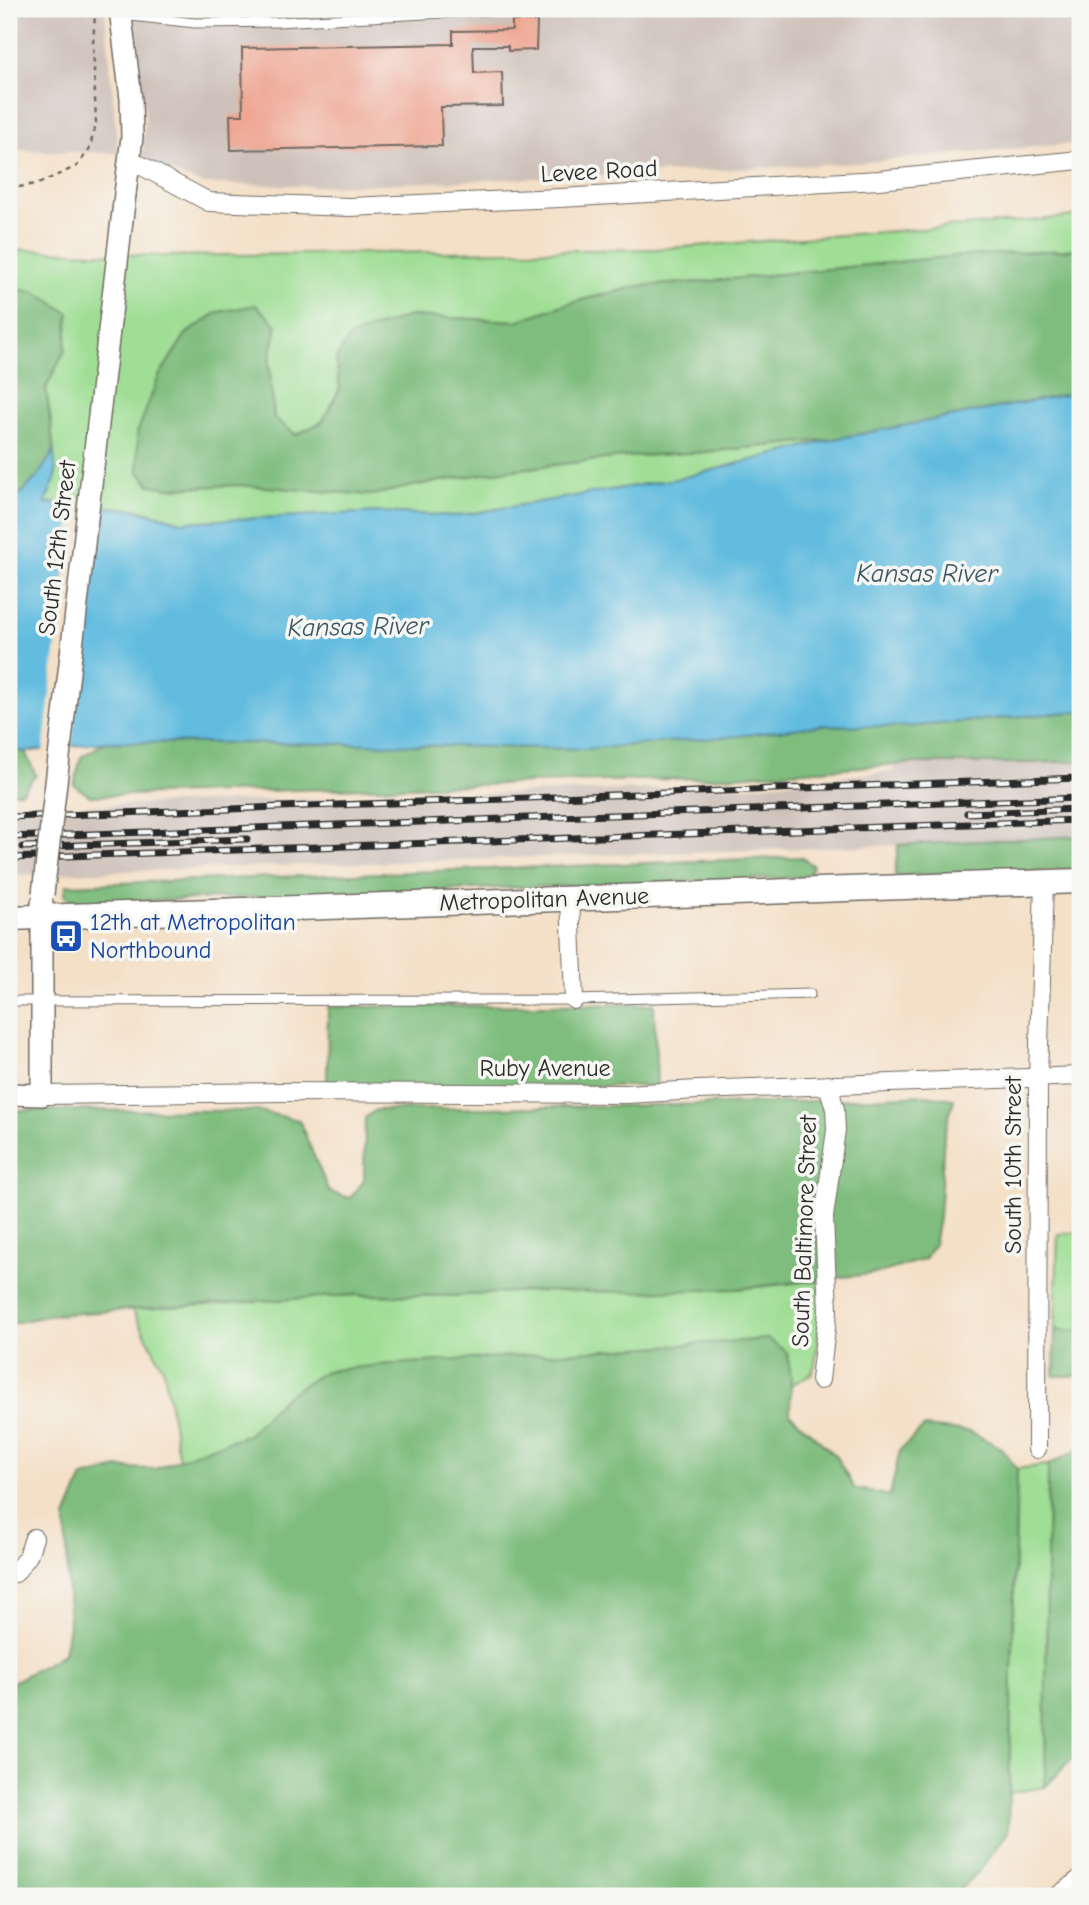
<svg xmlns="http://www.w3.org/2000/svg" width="1089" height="1905" viewBox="0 0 1089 1905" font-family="'Comic Neue',sans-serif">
	<rect width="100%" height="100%" fill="#f6f6f2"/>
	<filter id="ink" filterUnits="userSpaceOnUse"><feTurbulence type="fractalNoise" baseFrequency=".0143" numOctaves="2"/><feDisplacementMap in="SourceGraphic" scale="14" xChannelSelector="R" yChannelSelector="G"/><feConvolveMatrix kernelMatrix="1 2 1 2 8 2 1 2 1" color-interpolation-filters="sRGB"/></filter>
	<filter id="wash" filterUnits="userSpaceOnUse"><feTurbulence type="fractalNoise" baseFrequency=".00686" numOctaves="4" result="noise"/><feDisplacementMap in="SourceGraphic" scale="28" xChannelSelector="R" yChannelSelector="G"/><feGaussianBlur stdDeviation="1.57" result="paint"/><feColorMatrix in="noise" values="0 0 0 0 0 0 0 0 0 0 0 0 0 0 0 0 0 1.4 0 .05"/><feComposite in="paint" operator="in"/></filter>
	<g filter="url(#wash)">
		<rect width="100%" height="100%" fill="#f4e0c7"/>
		<path fill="#cec1b9" d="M9 9H105L118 153 9 150Z
			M133 9H1080V143L857 163 615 175 325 186 203 184 162 169 143 159 145 110Z
			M1080 761V836L898 845 9 875V808L748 786 894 771 893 765 916 763H1025Z"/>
		<path fill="#9fde94" stroke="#658460" stroke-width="2" d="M1080 215V249L946 257 702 282 638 286 566 304 517 321 409 316 336 358 340 389 322 422 296 435 274 418 269 363 277 325 218 312 186 334 159 376 150 485 169 488 239 485 372 495 418 485 494 472 622 457 705 452 834 439 682 478 456 516 379 512 182 522 142 510 44 502 56 477 51 422 46 388 65 350 9 289V249L160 256 656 249 1041 220Z
			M1080 1232V1330H1055L1058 1234Z
			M818 1281 822 1305 815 1365 811 1374 791 1385 787 1352 283 1398 249 1434 179 1460 164 1370 132 1309 354 1295 452 1296 530 1291 735 1289Z
			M1048 1465 1045 1787 1009 1793 1017 1469Z"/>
		<path fill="#7fbd7e" stroke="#557454" stroke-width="2" d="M1080 249V392L834 439 705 452 622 457 494 472 418 485 372 495 239 485 169 488 150 485 138 471 137 433 159 376 186 334 218 312 256 305 277 325 269 363 274 418 296 435 322 422 340 389 336 358 350 336 409 316 517 321 566 304 638 286 702 282 946 257Z
			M9 289 34 291 69 313 65 350 46 388 54 451 38 476 21 494H9Z
			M1080 711V761L1025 763H916L704 778 90 796 74 785 81 757 106 742 365 744 582 749 754 734 823 725 905 727Z
			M9 749 25 752 36 775 21 792 9 793Z
			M1080 836V869L895 876 898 845Z
			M802 857 813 866 808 877 85 903 73 901 64 895 67 885Z
			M654 1004 657 1086H327L328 1007Z
			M925 1095 954 1099 944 1135 939 1218 934 1244 925 1259 880 1273 735 1289 632 1292 530 1291 452 1296 354 1295 51 1315 9 1324V1110L259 1111 299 1120 329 1192 350 1198 364 1181 365 1118 376 1110 776 1103Z
			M1055 1330H1080V1376H1054Z
			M768 1339 787 1352 791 1377 790 1414 835 1455 854 1488 890 1496 900 1450 924 1427 971 1432 1001 1448 1017 1469 1008 1832 979 1871 954 1896H9V1684L64 1654 69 1625 66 1518 83 1477 118 1468 155 1469 195 1453 249 1434 283 1398 325 1371 379 1365Z
			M1080 1449V1751L1045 1787 1048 1465Z"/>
		<path fill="#62bcdf" stroke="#467485" stroke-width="2" d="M1080 392V711L905 727 823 725 738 736 586 749 365 744 106 742 25 752 9 749V494H21L38 476 54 451 56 477 45 503 133 509 182 522 379 512 456 516 682 478 834 439Z"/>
		<path fill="#f4e0c7" d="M73 501 101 503 71 750 43 753Z"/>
		<g id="blocks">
			<path fill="#efa693" d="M512 21H537L536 50 508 51V46H473L474 73 502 72 503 106 441 107 442 146 231 150 230 115H243L242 48 453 44V31L512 30Z"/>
		</g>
	</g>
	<g filter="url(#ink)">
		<use href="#blocks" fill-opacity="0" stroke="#716a62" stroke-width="2"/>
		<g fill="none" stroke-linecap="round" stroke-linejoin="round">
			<g stroke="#716a62" stroke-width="11">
				<path id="service" d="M122 15 195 23 277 22 518 9
					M9 1001 574 1000 810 994"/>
			</g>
			<g stroke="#716a62" stroke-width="20">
				<path id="minor" d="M129 159 209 202 349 207 560 198 879 180 1080 160
					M570 898 574 1000
					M42 1095 283 1092 626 1094 698 1090 1080 1076
					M820 1380 828 1311 824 1217 836 1130 835 1109 828 1085
					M1037 1449 1038 1078 1044 882
					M9 1573H15L28 1556 34 1538
					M1058 1896 1080 1879"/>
			</g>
			<g stroke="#716a62" stroke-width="24">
				<path id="tertiary" d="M120 9 131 99 132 137 125 194
					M9 1094 42 1095V903"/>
			</g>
			<g stroke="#716a62" stroke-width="27">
				<path id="secondary" d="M9 918 1080 881"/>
			</g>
			<path stroke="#716a62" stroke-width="2.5" stroke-dasharray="5 5" stroke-linecap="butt" d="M9 189 40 183 77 166 89 150 96 124 93 43 95 15 102 9"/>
			<use href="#service" stroke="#fff" stroke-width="9"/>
			<use href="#minor" stroke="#fff" stroke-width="18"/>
			<use href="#tertiary" stroke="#fff" stroke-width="21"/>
			<use href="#secondary" stroke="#fff" stroke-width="24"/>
			<g stroke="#2b2b2b" stroke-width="7">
				<path id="rail" d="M967 813 1080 809
					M9 817 1080 778
					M9 837 1080 798
					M23 847 247 839
					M9 858 1080 820"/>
			</g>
			<use href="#rail" stroke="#f6f6f2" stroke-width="4.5" stroke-dasharray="13" stroke-linecap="butt"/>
			<g stroke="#716a62" stroke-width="24" stroke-linecap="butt">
				<path id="tertiary-bridge" d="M43 894 125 194"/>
			</g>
			<use href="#tertiary-bridge" stroke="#fff" stroke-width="21"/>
		</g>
	</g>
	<defs>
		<g id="bus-square" transform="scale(1.75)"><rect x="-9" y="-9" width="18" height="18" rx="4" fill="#1a4fb4" stroke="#f6f6f2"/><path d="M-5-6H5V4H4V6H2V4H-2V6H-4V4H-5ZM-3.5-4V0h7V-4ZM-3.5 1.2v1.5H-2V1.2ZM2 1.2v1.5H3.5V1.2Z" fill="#fff"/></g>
	</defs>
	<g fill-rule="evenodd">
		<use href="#bus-square" x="66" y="936"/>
	</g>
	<g text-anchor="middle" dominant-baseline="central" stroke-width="7" stroke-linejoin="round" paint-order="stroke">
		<g font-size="24" fill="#2b2b2b" stroke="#f6f6f2">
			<text transform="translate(599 171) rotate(-3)">Levee Road</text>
			<text transform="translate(57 548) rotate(-83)">South 12th Street</text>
			<text transform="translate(544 899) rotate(-2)">Metropolitan Avenue</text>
			<text x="545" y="1068">Ruby Avenue</text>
			<text transform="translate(1013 1165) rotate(-90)">South 10th Street</text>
			<text transform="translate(804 1231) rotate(-88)">South Baltimore Street</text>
		</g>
		<g font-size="24" fill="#164399" stroke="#f6f6f2" text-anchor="start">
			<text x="90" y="922">12th at Metropolitan<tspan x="90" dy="28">Northbound</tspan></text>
		</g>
		<g font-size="26" font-style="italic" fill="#3c5661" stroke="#f6f6f2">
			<text x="927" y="574">Kansas River</text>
			<text transform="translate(358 627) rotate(-1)">Kansas River</text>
		</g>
	</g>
	<rect width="1089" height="1905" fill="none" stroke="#f6f6f2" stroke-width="35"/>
</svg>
